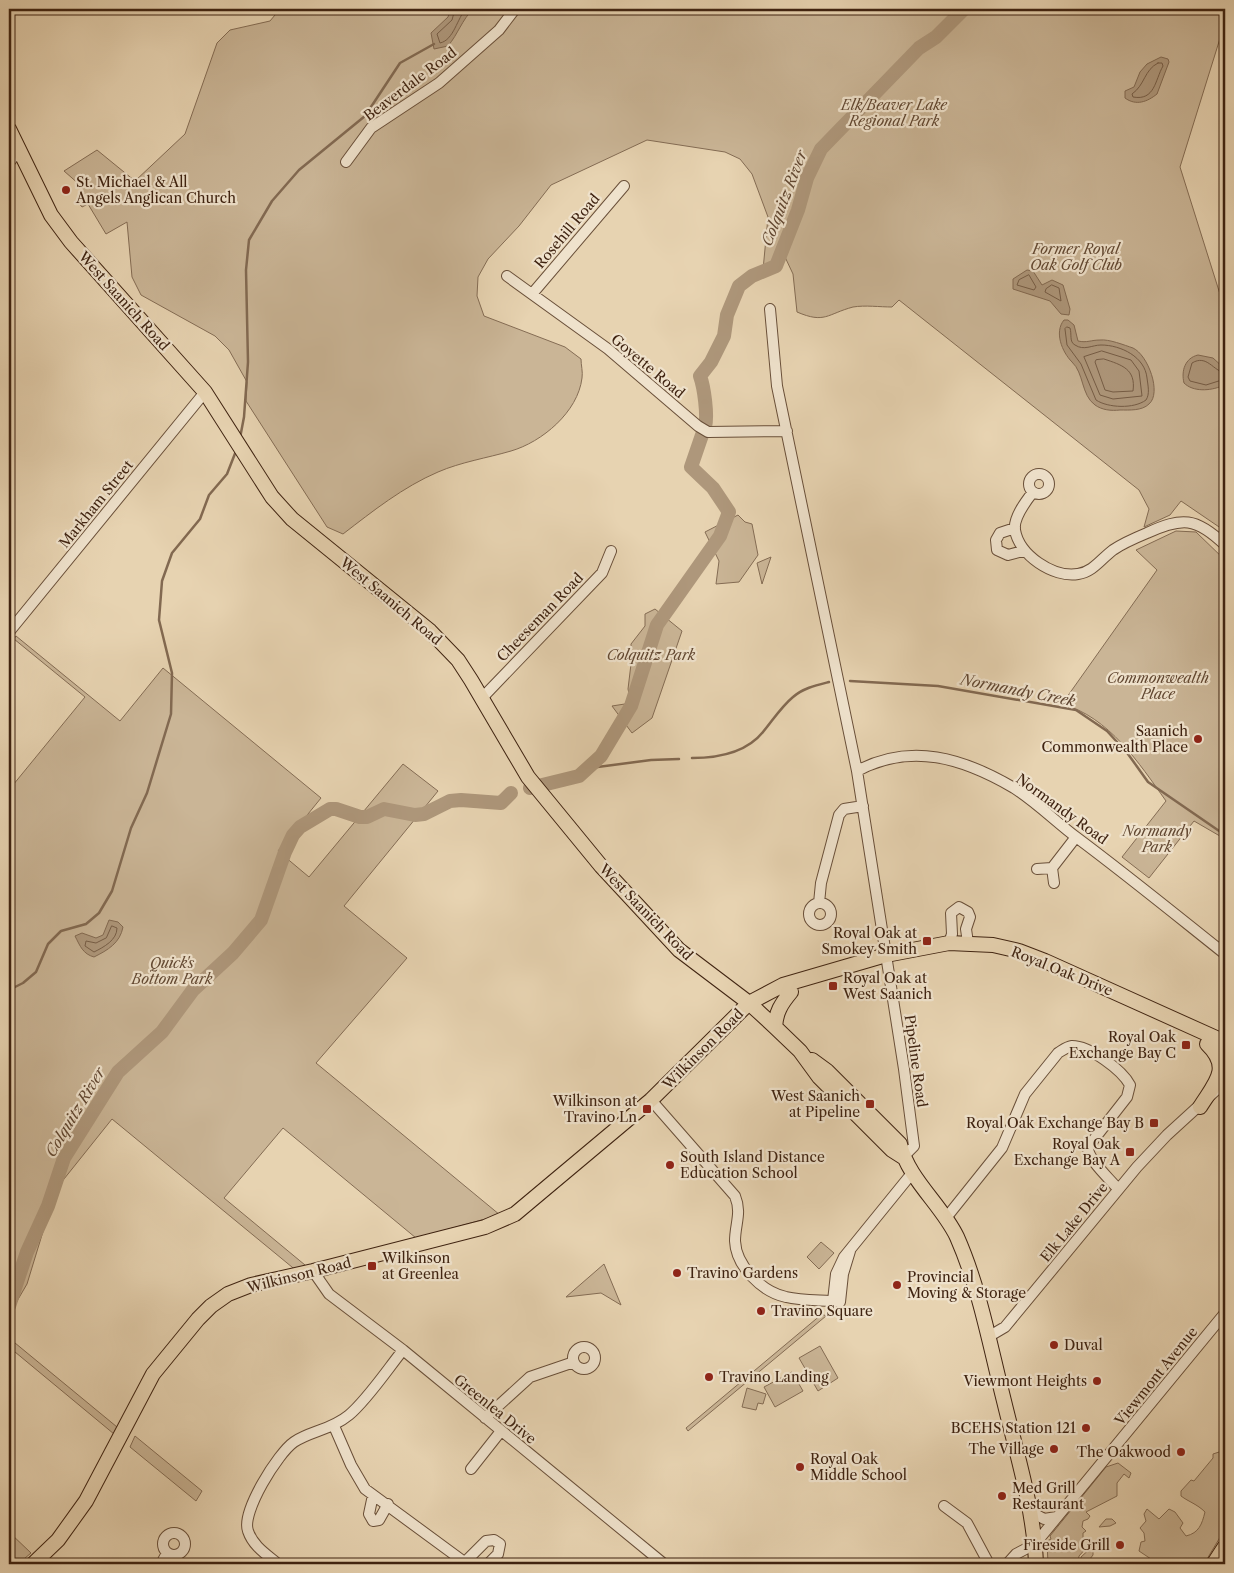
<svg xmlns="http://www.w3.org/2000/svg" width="1234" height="1573" viewBox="0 0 1234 1573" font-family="'Libre Caslon Text',serif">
	<rect width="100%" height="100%" fill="#e7d3b1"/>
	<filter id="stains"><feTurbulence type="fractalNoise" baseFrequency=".004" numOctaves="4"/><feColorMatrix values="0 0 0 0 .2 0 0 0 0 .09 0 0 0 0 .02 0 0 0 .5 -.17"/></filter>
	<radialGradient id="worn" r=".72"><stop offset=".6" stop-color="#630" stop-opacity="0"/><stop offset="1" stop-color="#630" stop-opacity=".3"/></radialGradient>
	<path fill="#cab596" stroke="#846c54" d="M280 9H1225V33L1222 32 1180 167 1225 310V531L1181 501 1170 515 1144 527 1149 509 1139 490 899 300 892 307C880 307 865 305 853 307 827 314 825 324 797 312L793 274 785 257 779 266 763 270 768 217 752 174 740 159 725 152 647 140 551 185 519 226 488 259 478 277 477 296 484 316 565 347 581 359C581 365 583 372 582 378 578 412 542 442 511 451 487 458 461 462 438 472 403 487 373 511 343 534L327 527 246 401 247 382 229 350 215 336 141 295 132 277 127 222 106 234 88 204 82 207 78 202 84 194 80 185 64 171 97 150 135 181 185 134 217 43 230 30 270 21Z
		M738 515 745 522 752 524 758 555 739 582 716 584 719 561 705 532Z
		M1176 531 1196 532 1225 560V839L1194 821 1149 878 1122 857 1166 801C1139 763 1109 717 1062 704L1157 570 1136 550Z
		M771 557 762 584 757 563Z
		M655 609 682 631 652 718 632 733 612 706 631 703 628 689 631 664V644L645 626V614Z
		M16 636 120 721 163 668 321 798 278 851 309 877 403 764 438 791 344 906 407 958 316 1063 500 1215 416 1238 283 1128 224 1198 305 1265 298 1272 112 1119 56 1189 27 1284 13 1308 9 1306V782L13 785 85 697 14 639Z
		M821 1242 834 1253 819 1269 807 1257Z
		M604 1264 621 1305 601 1293 566 1297Z
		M822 1314 826 1316 688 1431 686 1428Z
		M9 1338 117 1427 114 1434 9 1347Z
		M820 1346 838 1378 818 1391 799 1358Z
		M792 1372 803 1391 775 1407 764 1387Z
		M747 1388 766 1394 763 1404 758 1403 756 1410 742 1407Z
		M135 1436 202 1491 196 1501 130 1447Z
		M1219 1452 1225 1461V1529L1204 1564H1143L1146 1561H1154L1139 1551 1141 1542 1145 1541 1144 1533 1140 1528 1146 1521 1144 1514 1147 1509 1159 1519 1169 1509 1175 1512 1183 1523 1180 1528 1186 1536C1199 1533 1202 1524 1205 1512 1197 1504 1189 1502 1181 1496V1491L1191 1480 1194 1481 1213 1458V1454Z
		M1118 1463 1131 1473 1129 1478 1124 1474 1117 1483V1496L1086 1512 1090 1516 1088 1519 1083 1521 1082 1527 1086 1531 1083 1533V1540L1087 1547 1079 1556 1078 1564H1048L1047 1541 1051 1539 1050 1536 1106 1467Z
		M1106 1519H1112L1116 1523 1110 1526 1099 1527Z
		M9 1532 31 1553 18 1564H9Z
		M1093 1546V1555L1086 1564H1081V1557Z"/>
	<path fill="#ae977b" stroke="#826951" d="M451 9H473C462 20 458 34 448 46L434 49 431 33 448 17Z
		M1161 57 1168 59 1169 62 1157 94C1147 102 1136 106 1125 98V91L1134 87 1140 72 1147 64Z
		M1027 270 1033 271 1042 285 1052 280 1063 285 1070 309 1069 315 1061 314 1050 301 1013 289V279Z
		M1064 320H1068L1074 325 1078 341C1087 343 1091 340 1100 340 1109 339 1124 345 1133 348 1148 355 1162 393 1149 404 1142 411 1129 410 1120 410 1111 411 1102 410 1095 405 1081 395 1084 373 1072 362 1062 352 1054 332 1064 320Z
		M1198 355 1213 358 1225 369V381L1222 386C1210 391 1193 392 1184 383 1181 371 1185 358 1198 355Z
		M109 920 118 922 123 927C120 943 108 950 94 957 83 954 80 946 75 936L82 933 96 938 103 935Z"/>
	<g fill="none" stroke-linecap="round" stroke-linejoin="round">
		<path stroke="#765d46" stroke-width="1" d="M455 9 452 20 437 34 440 43C454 40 457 18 466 9
			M1158 63H1162L1163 66C1155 80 1155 101 1133 97L1132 94C1145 85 1144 70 1158 63Z
			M1029 275 1036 287 1034 290 1017 285 1019 280Z
			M1052 285 1059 288 1061 301 1045 292 1046 289Z
			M1067 327 1070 328C1072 334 1069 342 1075 345 1084 351 1092 345 1101 345 1121 345 1145 357 1147 378 1148 386 1150 394 1146 400 1134 409 1108 408 1096 400L1081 364 1067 345 1065 329Z
			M1102 351 1131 360 1139 371 1142 396 1113 399 1100 395 1084 357Z
			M1104 359C1122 365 1136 369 1133 391L1113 392 1105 390 1095 362 1096 360Z
			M1225 373C1213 371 1207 354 1192 363L1188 377 1190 381 1206 385 1225 379
			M112 926 117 928C117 940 104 947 94 952L85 946 86 941 96 943 106 938Z"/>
		<path stroke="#826951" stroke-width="2.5" d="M240 438 244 417 248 362 246 270 249 240 272 201 299 170 365 116 400 63 434 44
			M850 681 938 686 1076 710 1107 731 1128 754 1148 782 1225 835
			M692 758C717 758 746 753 763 732 773 720 781 707 793 697 803 688 817 685 829 682
			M590 768 651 760 679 759
			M9 990 23 983 36 972 48 944 61 931 86 924 99 913 112 891 131 828 147 793 171 714 172 673 159 620 162 581 172 553 200 519 209 495 227 474 236 451
			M9 1223 14 1252V1287"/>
		<path stroke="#ae977b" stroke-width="14" d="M705 427C708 415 704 387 700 376L711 362 724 336 727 315 739 286 752 276 776 266 798 210 807 178 821 149 919 48 936 37 964 9
			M530 788 579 776 601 756 631 706 657 625 720 536 729 512 713 488 691 467 702 435
			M9 1306 27 1252 48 1206 64 1158 118 1072 162 1032 193 990 233 953 261 920 285 852 293 835 300 827 330 809H336L360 817H367L384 809 415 815 424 814 450 801 461 800 501 803 511 793"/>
		<g stroke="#694f39" stroke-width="12">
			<path id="minor" d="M346 162 371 128 439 83 499 30 515 9
				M9 163 18 151
				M507 276 608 349 698 426 708 432 787 431
				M532 294 624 186
				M770 309 777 386 857 771 904 1069 914 1146 903 1157
				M1029 484a10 10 0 1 1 20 0a10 10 0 1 1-20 0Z
				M1033 492C1026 501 1013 518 1015 530 1019 555 1053 578 1078 574 1093 572 1101 559 1113 550 1123 543 1135 538 1147 533 1182 517 1196 517 1225 545
				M1015 528 1000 533 996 540 997 550 1008 555 1023 551
				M9 632 205 392
				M483 697 602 573 611 551
				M857 771C911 742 963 758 1014 788 1036 802 1055 821 1076 837 1127 875 1176 915 1225 954
				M1052 868 1054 883
				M1037 869 1052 868 1076 837
				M809 914a11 11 0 1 1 22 0a11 11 0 1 1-22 0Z
				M819 903 821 883 839 815 844 809 863 806
				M949 943 952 934 951 913 959 907 968 912 970 917 966 929 968 943
				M651 1100 735 1196C742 1213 735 1224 735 1241 736 1266 762 1292 786 1297 803 1301 822 1300 840 1302L843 1274 850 1251
				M946 1218 1002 1148 1025 1094 1058 1053C1063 1050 1066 1047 1072 1046 1090 1046 1122 1070 1130 1085L1127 1097 1088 1147C1087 1159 1110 1179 1118 1189
				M313 1271 329 1294 403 1350 664 1564
				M833 1301 836 1274 844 1257 913 1172
				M988 1337 1005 1327 1137 1167 1167 1135 1225 1082
				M573 1358a11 11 0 1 1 22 0a11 11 0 1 1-22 0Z
				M485 1418 530 1377 574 1362
				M334 1426 351 1465 365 1489 467 1564
				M471 1469 501 1431
				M373 1495 369 1514 373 1521 379 1520 388 1504
				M944 1506 967 1523 989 1564
				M1030 1511 1044 1519 1057 1517
				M163 1544a11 11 0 1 1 22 0a11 11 0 1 1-22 0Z
				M161 1564 167 1553
				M278 1564C266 1554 253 1546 248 1531 241 1512 278 1453 294 1442 310 1431 331 1430 349 1415 367 1400 387 1370 403 1350
				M463 1564 486 1541 494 1540 500 1544 498 1554 488 1564
				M1007 1564 1016 1554 1035 1544 1225 1313"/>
		</g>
		<g stroke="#3f2311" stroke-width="16">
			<path id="major" d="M9 129 51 215 71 242 205 392 272 497 292 519 430 631 458 660 471 680 528 777 601 866 679 950 749 1003 775 1027 800 1051 819 1077 892 1150 903 1157
				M775 1027C776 1012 781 1004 791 992
				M812 1060 827 1071 900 1144C908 1179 942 1205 957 1237 980 1289 990 1346 1004 1401 1017 1455 1034 1509 1036 1564
				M1200 1107C1215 1083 1232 1068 1207 1044
				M33 1564 58 1540 86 1501 153 1374 198 1319 211 1306 228 1294 251 1285 313 1271 485 1227 515 1214 651 1100 749 1003 783 985 886 955 949 943 993 945 1019 951 1045 961 1225 1042"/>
		</g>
		<g stroke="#3f2311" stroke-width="17">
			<path id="highway" d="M1214 1564 1225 1547"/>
		</g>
		<use href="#minor" stroke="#efe2cc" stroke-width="10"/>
		<use href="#major" stroke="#e7d3b1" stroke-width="14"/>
		<use href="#highway" stroke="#e7d3b1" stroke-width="15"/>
	</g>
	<g fill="#8f2418" stroke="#efe2cc" stroke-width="2">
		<circle cx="66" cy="190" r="5"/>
		<circle cx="1198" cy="739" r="5"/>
		<rect x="922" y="936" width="10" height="10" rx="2.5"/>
		<rect x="828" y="981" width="10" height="10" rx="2.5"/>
		<rect x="1181" y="1040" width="10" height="10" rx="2.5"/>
		<rect x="865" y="1099" width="10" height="10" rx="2.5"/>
		<rect x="642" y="1104" width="10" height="10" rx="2.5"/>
		<rect x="1149" y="1118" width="10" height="10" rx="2.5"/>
		<rect x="1125" y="1147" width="10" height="10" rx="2.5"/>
		<circle cx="670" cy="1165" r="5"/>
		<rect x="367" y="1261" width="10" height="10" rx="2.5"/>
		<circle cx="677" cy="1273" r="5"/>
		<circle cx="897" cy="1285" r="5"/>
		<circle cx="761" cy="1311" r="5"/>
		<circle cx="1054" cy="1345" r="5"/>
		<circle cx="709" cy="1377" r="5"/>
		<circle cx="1097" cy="1381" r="5"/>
		<circle cx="1086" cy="1428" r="5"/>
		<circle cx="1054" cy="1449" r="5"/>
		<circle cx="1181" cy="1452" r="5"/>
		<circle cx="800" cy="1467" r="5"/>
		<circle cx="1002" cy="1496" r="5"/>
		<circle cx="1120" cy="1545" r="5"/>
	</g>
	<g text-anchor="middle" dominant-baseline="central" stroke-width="4.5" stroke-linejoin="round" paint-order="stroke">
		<g font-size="14" fill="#3f2311" stroke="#efe2cc">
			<text transform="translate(410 84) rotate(-37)">Beaverdale Road</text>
			<text transform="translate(567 231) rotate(-50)">Rosehill Road</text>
			<text transform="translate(124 301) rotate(48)">West Saanich Road</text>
			<text transform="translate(648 366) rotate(40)">Goyette Road</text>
			<text transform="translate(96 504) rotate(-51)">Markham Street</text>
			<text transform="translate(391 601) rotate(40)">West Saanich Road</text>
			<text transform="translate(540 617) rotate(-46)">Cheeseman Road</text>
			<text transform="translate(1062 809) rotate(36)">Normandy Road</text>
			<text transform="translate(646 912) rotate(46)">West Saanich Road</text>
			<text transform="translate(1062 971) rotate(22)">Royal Oak Drive</text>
			<text transform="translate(703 1049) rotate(-45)">Wilkinson Road</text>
			<text transform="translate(916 1061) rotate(82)">Pipeline Road</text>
			<text transform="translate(1074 1222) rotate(-51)">Elk Lake Drive</text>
			<text transform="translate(299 1275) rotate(-14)">Wilkinson Road</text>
			<text transform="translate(1156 1376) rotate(-51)">Viewmont Avenue</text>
			<text transform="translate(495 1409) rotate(39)">Greenlea Drive</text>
		</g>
		<g font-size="14" font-style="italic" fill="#624832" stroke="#efe2cc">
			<text x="894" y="105">Elk/Beaver Lake<tspan x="894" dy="16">Regional Park</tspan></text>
			<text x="1076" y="249">Former Royal<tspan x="1076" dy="16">Oak Golf Club</tspan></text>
			<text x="651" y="655">Colquitz Park</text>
			<text x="1158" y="678">Commonwealth<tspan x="1158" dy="16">Place</tspan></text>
			<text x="1157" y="831">Normandy<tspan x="1157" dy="16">Park</tspan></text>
			<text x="172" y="963">Quick's<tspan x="172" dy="16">Bottom Park</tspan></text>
		</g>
		<g font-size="14" fill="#3f2311" stroke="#efe2cc" text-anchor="end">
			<text x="76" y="182" text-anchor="start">St. Michael &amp; All<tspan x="76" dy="16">Angels Anglican Church</tspan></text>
			<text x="1188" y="731">Saanich<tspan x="1188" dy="16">Commonwealth Place</tspan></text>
			<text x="917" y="933">Royal Oak at<tspan x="917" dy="16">Smokey Smith</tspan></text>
			<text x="843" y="978" text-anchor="start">Royal Oak at<tspan x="843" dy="16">West Saanich</tspan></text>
			<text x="1176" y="1037">Royal Oak<tspan x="1176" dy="16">Exchange Bay C</tspan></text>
			<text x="860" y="1096">West Saanich<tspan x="860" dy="16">at Pipeline</tspan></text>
			<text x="637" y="1101">Wilkinson at<tspan x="637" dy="16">Travino Ln</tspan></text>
			<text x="1144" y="1123">Royal Oak Exchange Bay B</text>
			<text x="1120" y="1144">Royal Oak<tspan x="1120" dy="16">Exchange Bay A</tspan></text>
			<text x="680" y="1157" text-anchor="start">South Island Distance<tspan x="680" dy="16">Education School</tspan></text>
			<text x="382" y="1258" text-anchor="start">Wilkinson<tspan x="382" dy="16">at Greenlea</tspan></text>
			<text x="687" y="1273" text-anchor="start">Travino Gardens</text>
			<text x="907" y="1277" text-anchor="start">Provincial<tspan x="907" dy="16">Moving &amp; Storage</tspan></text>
			<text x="771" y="1311" text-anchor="start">Travino Square</text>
			<text x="1064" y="1345" text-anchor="start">Duval</text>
			<text x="719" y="1377" text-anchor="start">Travino Landing</text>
			<text x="1087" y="1381">Viewmont Heights</text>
			<text x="1076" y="1428">BCEHS Station 121</text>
			<text x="1044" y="1449">The Village</text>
			<text x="1171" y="1452">The Oakwood</text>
			<text x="810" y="1459" text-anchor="start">Royal Oak<tspan x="810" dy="16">Middle School</tspan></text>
			<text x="1012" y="1488" text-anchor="start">Med Grill<tspan x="1012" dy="16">Restaurant</tspan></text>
			<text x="1110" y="1545">Fireside Grill</text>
		</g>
		<g font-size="15" font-style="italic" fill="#604631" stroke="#efe2cc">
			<text transform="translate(784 198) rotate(-69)">Colquitz River</text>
			<text transform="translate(1018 690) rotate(11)">Normandy Creek</text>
			<text transform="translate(75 1112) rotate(-59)">Colquitz River</text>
		</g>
	</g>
	<rect width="1234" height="1573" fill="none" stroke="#e7d3b1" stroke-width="30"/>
	<rect x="10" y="10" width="1214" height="1553" fill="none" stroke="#3f2311" stroke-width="2.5"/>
	<rect x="15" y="15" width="1204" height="1543" fill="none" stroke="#3f2311"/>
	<rect width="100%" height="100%" filter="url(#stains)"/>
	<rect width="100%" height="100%" fill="url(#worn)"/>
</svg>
